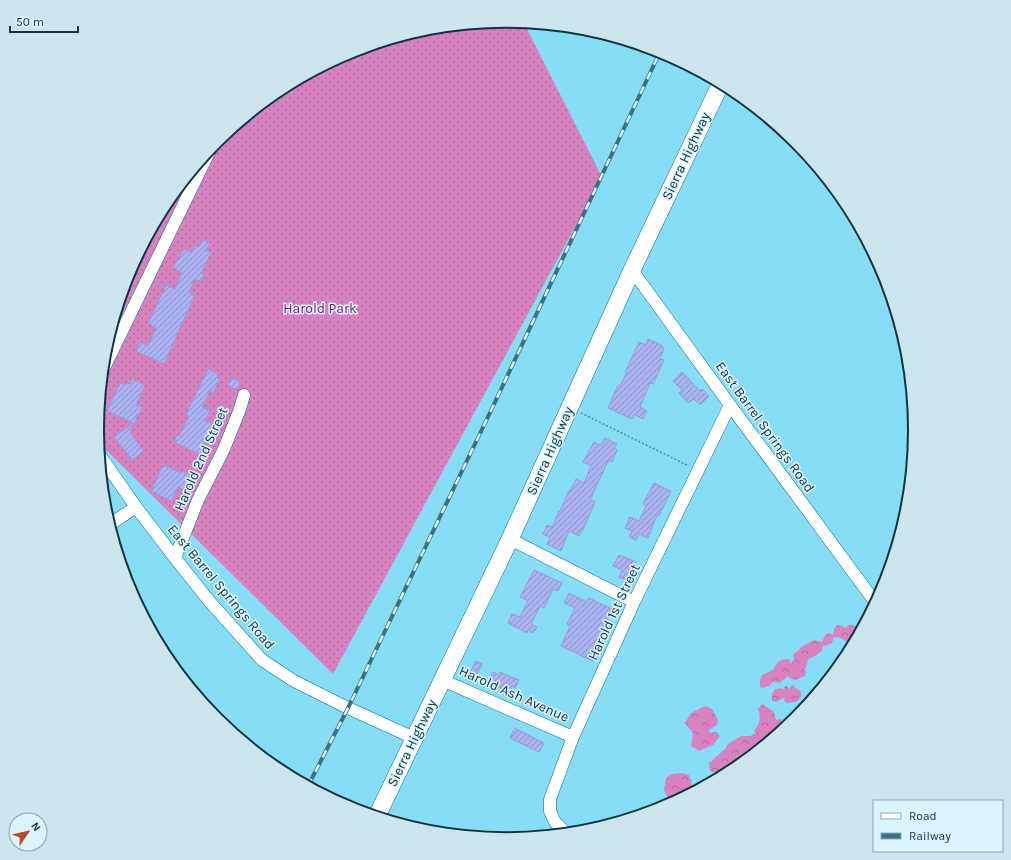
<svg xmlns="http://www.w3.org/2000/svg" width="1011" height="860" viewBox="0 0 1011 860" font-family="Karla,sans-serif">
	<defs>
		<pattern id="grass-dots" width="8" height="8" patternUnits="userSpaceOnUse"><rect width="8" height="8" fill="#d883bf"/><path d="M2 2h.1M6 6h.1" fill="none" stroke="#ae6c9d" stroke-width="1.8" stroke-linecap="round"/></pattern>
		<pattern id="forest-crowns" width="20" height="18" patternUnits="userSpaceOnUse"><rect width="20" height="18" fill="#d883bf"/><path d="M2 6a3 3 0 1 1 6 0M12 15a3 3 0 1 1 6 0" fill="none" stroke="#ae6c9d"/></pattern>
		<pattern id="building-hatch" width="6" height="6" patternUnits="userSpaceOnUse"><rect width="6" height="6" fill="#abb2f1"/><path d="M-1 1l2-2M0 6l6-6M5 7l2-2" fill="none" stroke="#8a92c5"/></pattern>
	</defs>
	<rect width="100%" height="100%" fill="#87ddf6"/>
	<path fill="url(#grass-dots)" d="M506 21 524 23 602 177 333 674 98 442 97 430 104 350 128 273 166 203 216 141 278 90 349 52 426 29Z"/>
	<path fill="url(#forest-crowns)" d="M837 625 843 626 845 628 849 625C853 625 858 626 860 630L854 642 850 644 841 638 834 637 832 643 825 646 823 645 822 651 815 656 808 659 806 668 804 669 806 671 805 676 796 680 789 678 788 676 780 683 773 682 769 686 761 688C759 683 760 679 762 675L773 670C777 662 779 659 789 659L791 663 794 660 793 654 799 650 801 647 814 640 822 642 825 635 829 633 833 635 834 629Z
		M793 685 795 688 798 689 801 692V697L796 702 787 703 784 701 785 697 776 702 772 701V694L775 689 781 688 784 690 785 686H787L789 690 791 686Z
		M762 704 774 712 776 720 781 719 783 727 775 736 733 770 719 775 710 771 709 763 725 749 728 744 741 736H750L756 733 754 730C760 725 761 717 758 709Z
		M705 706 712 709 718 720 717 725 709 730 710 733 716 732 720 736 713 745 699 751 691 746 693 733 685 723 691 713Z
		M683 773 689 775 691 780 692 788 689 794 673 802 669 800 664 790 666 778 672 774Z"/>
	<path fill="url(#building-hatch)" stroke="#949bd9" d="M203 239 210 243 206 250 211 253 201 273 205 275 201 282 195 279 189 292 194 295 193 297H194L164 364 136 351 140 342 148 346 154 332 156 328 148 324 166 285 175 289 179 280 182 273 173 268 184 249 192 252 195 245 199 247Z
		M648 339 663 346 662 347 664 348 660 359 664 360 653 384 650 383 640 407 647 411 643 419 634 414 632 419 608 408 618 385 620 386 627 372H625L639 342 646 345Z
		M208 369 218 374 217 378 220 379 213 393 210 391 202 407 210 410 205 421 213 424 204 444 208 446 203 456 174 442 177 435 179 436 189 416 186 414Z
		M682 372 700 391 702 389 709 396 700 405 694 399 688 403 679 393 682 390 673 381Z
		M232 377 240 382 236 390 228 385Z
		M132 379 145 385 136 405 142 407 130 432 144 451 132 460 114 437 133 423 107 411 120 383 125 385 127 383 130 384Z
		M605 438 617 444 614 448 617 450 612 462 608 461 590 500 595 502 582 532H581L579 536 569 531 561 551 547 544 550 537 543 534 547 525 552 527 559 511H560L569 490 570 491 576 479 584 483 591 466 583 462 594 442 601 445Z
		M163 465 181 473 182 471 194 477 186 491 178 487 171 501 166 498V499L151 491Z
		M654 483 671 491 659 516 657 515 648 538 639 534 636 540 629 537 632 531 625 528 630 517 639 521 646 506 643 504Z
		M619 555 636 562 627 580 619 577 622 570 613 566Z
		M534 570 562 583 558 591 553 589 544 608 540 606 531 624 537 627 533 633 528 630 527 633 508 623 512 614 520 617 528 601 520 597Z
		M569 593 587 602 589 598 612 609 605 626 606 627 595 650 596 651 595 654 596 655 593 661 561 646 570 626 567 624 575 608 564 603Z
		M476 661 482 664 476 676 470 673Z
		M493 672 499 675 500 672 519 680 515 688 512 686 510 691 503 687 502 689 494 685 495 684 489 681Z
		M515 728 544 743 540 751 539 752 510 738Z"/>
	<g fill="none" stroke-linecap="round" stroke-linejoin="round">
		<g stroke="#027087" stroke-width="13">
			<path id="minor" d="M632 270 730 405 875 602
				M102 372 213 144
				M99 454 136 507 175 558 210 602 262 660 294 681 348 708 414 738
				M109 525 136 507
				M510 539 634 602
				M175 558 198 500 224 449 240 409 244 395
				M442 680 573 737
				M566 833 555 822 550 811V799L573 737 634 602 730 405"/>
		</g>
		<g stroke="#027087" stroke-width="18">
			<path id="highway" d="M377 816 510 539 632 270 721 83"/>
		</g>
		<path stroke="#4f8ea0" stroke-width="1.5" stroke-dasharray="2 2" stroke-linecap="butt" d="M581 413 689 466"/>
		<use href="#minor" stroke="#fff" stroke-width="12"/>
		<use href="#highway" stroke="#fff" stroke-width="17"/>
		<g stroke="#3a7281" stroke-width="4">
			<path id="rail" d="M308 786 348 708 487 419 660 52"/>
		</g>
		<use href="#rail" stroke="#dcf4fb" stroke-width="2.5" stroke-dasharray="8" stroke-linecap="butt"/>
	</g>
	<g text-anchor="middle" dominant-baseline="central" stroke-width="3" stroke-linejoin="round" paint-order="stroke">
		<g font-size="14" fill="#0f353f" stroke="#dcf4fb">
			<text transform="translate(686 156) rotate(-65)">Sierra Highway</text>
			<text transform="translate(765 427) rotate(54)">East Barrel Springs Road</text>
			<text transform="translate(550 451) rotate(-66)">Sierra Highway</text>
			<text transform="translate(201 459) rotate(-66)">Harold 2nd Street</text>
			<text transform="translate(221 587) rotate(50)">East Barrel Springs Road</text>
			<text transform="translate(614 612) rotate(-65)">Harold 1st Street</text>
			<text transform="translate(514 694) rotate(24)">Harold Ash Avenue</text>
			<text transform="translate(412 743) rotate(-64)">Sierra Highway</text>
		</g>
		<g font-size="14" fill="#771e62" stroke="#dcf4fb">
			<text x="320" y="308">Harold Park</text>
		</g>
	</g>
	<path d="M0 0H1011V860H0ZM104 430a402 402 0 1 1 804 0a402 402 0 1 1-804 0Z" fill="#cce5ec" fill-rule="evenodd"/>
	<path fill="none" stroke="#0f353f" stroke-width="2" d="M104 430a402 402 0 1 1 804 0a402 402 0 1 1-804 0Z"/>
	<rect x="873" y="800" width="130" height="52" fill="#dcf4fb" stroke="#8aa8b0"/>
	<rect x="881" y="813" width="20" height="6" fill="#ffffff" stroke="#8aa8b0"/>
	<text x="909" y="820" font-size="12" fill="#0f353f">Road</text>
	<rect x="881" y="833" width="20" height="6" fill="#3a7281" stroke="#8aa8b0"/>
	<text x="909" y="840" font-size="12" fill="#0f353f">Railway</text>
	<g transform="translate(28 832) rotate(56)"><circle r="19" fill="#dcf4fb" stroke="#8aa8b0"/>
	<path d="M0-3L7 15L0 10L-7 15Z" fill="#b44c28"/>
	<text y="-6" font-size="11" font-weight="bold" text-anchor="middle" fill="#0f353f">N</text>
	</g>
	<path d="M10 26v6h68v-6" fill="none" stroke="#0f353f" stroke-width="2"/>
	<text x="16" y="26" font-size="12" fill="#0f353f" stroke="#dcf4fb" stroke-width="3" paint-order="stroke">50 m</text>
</svg>
